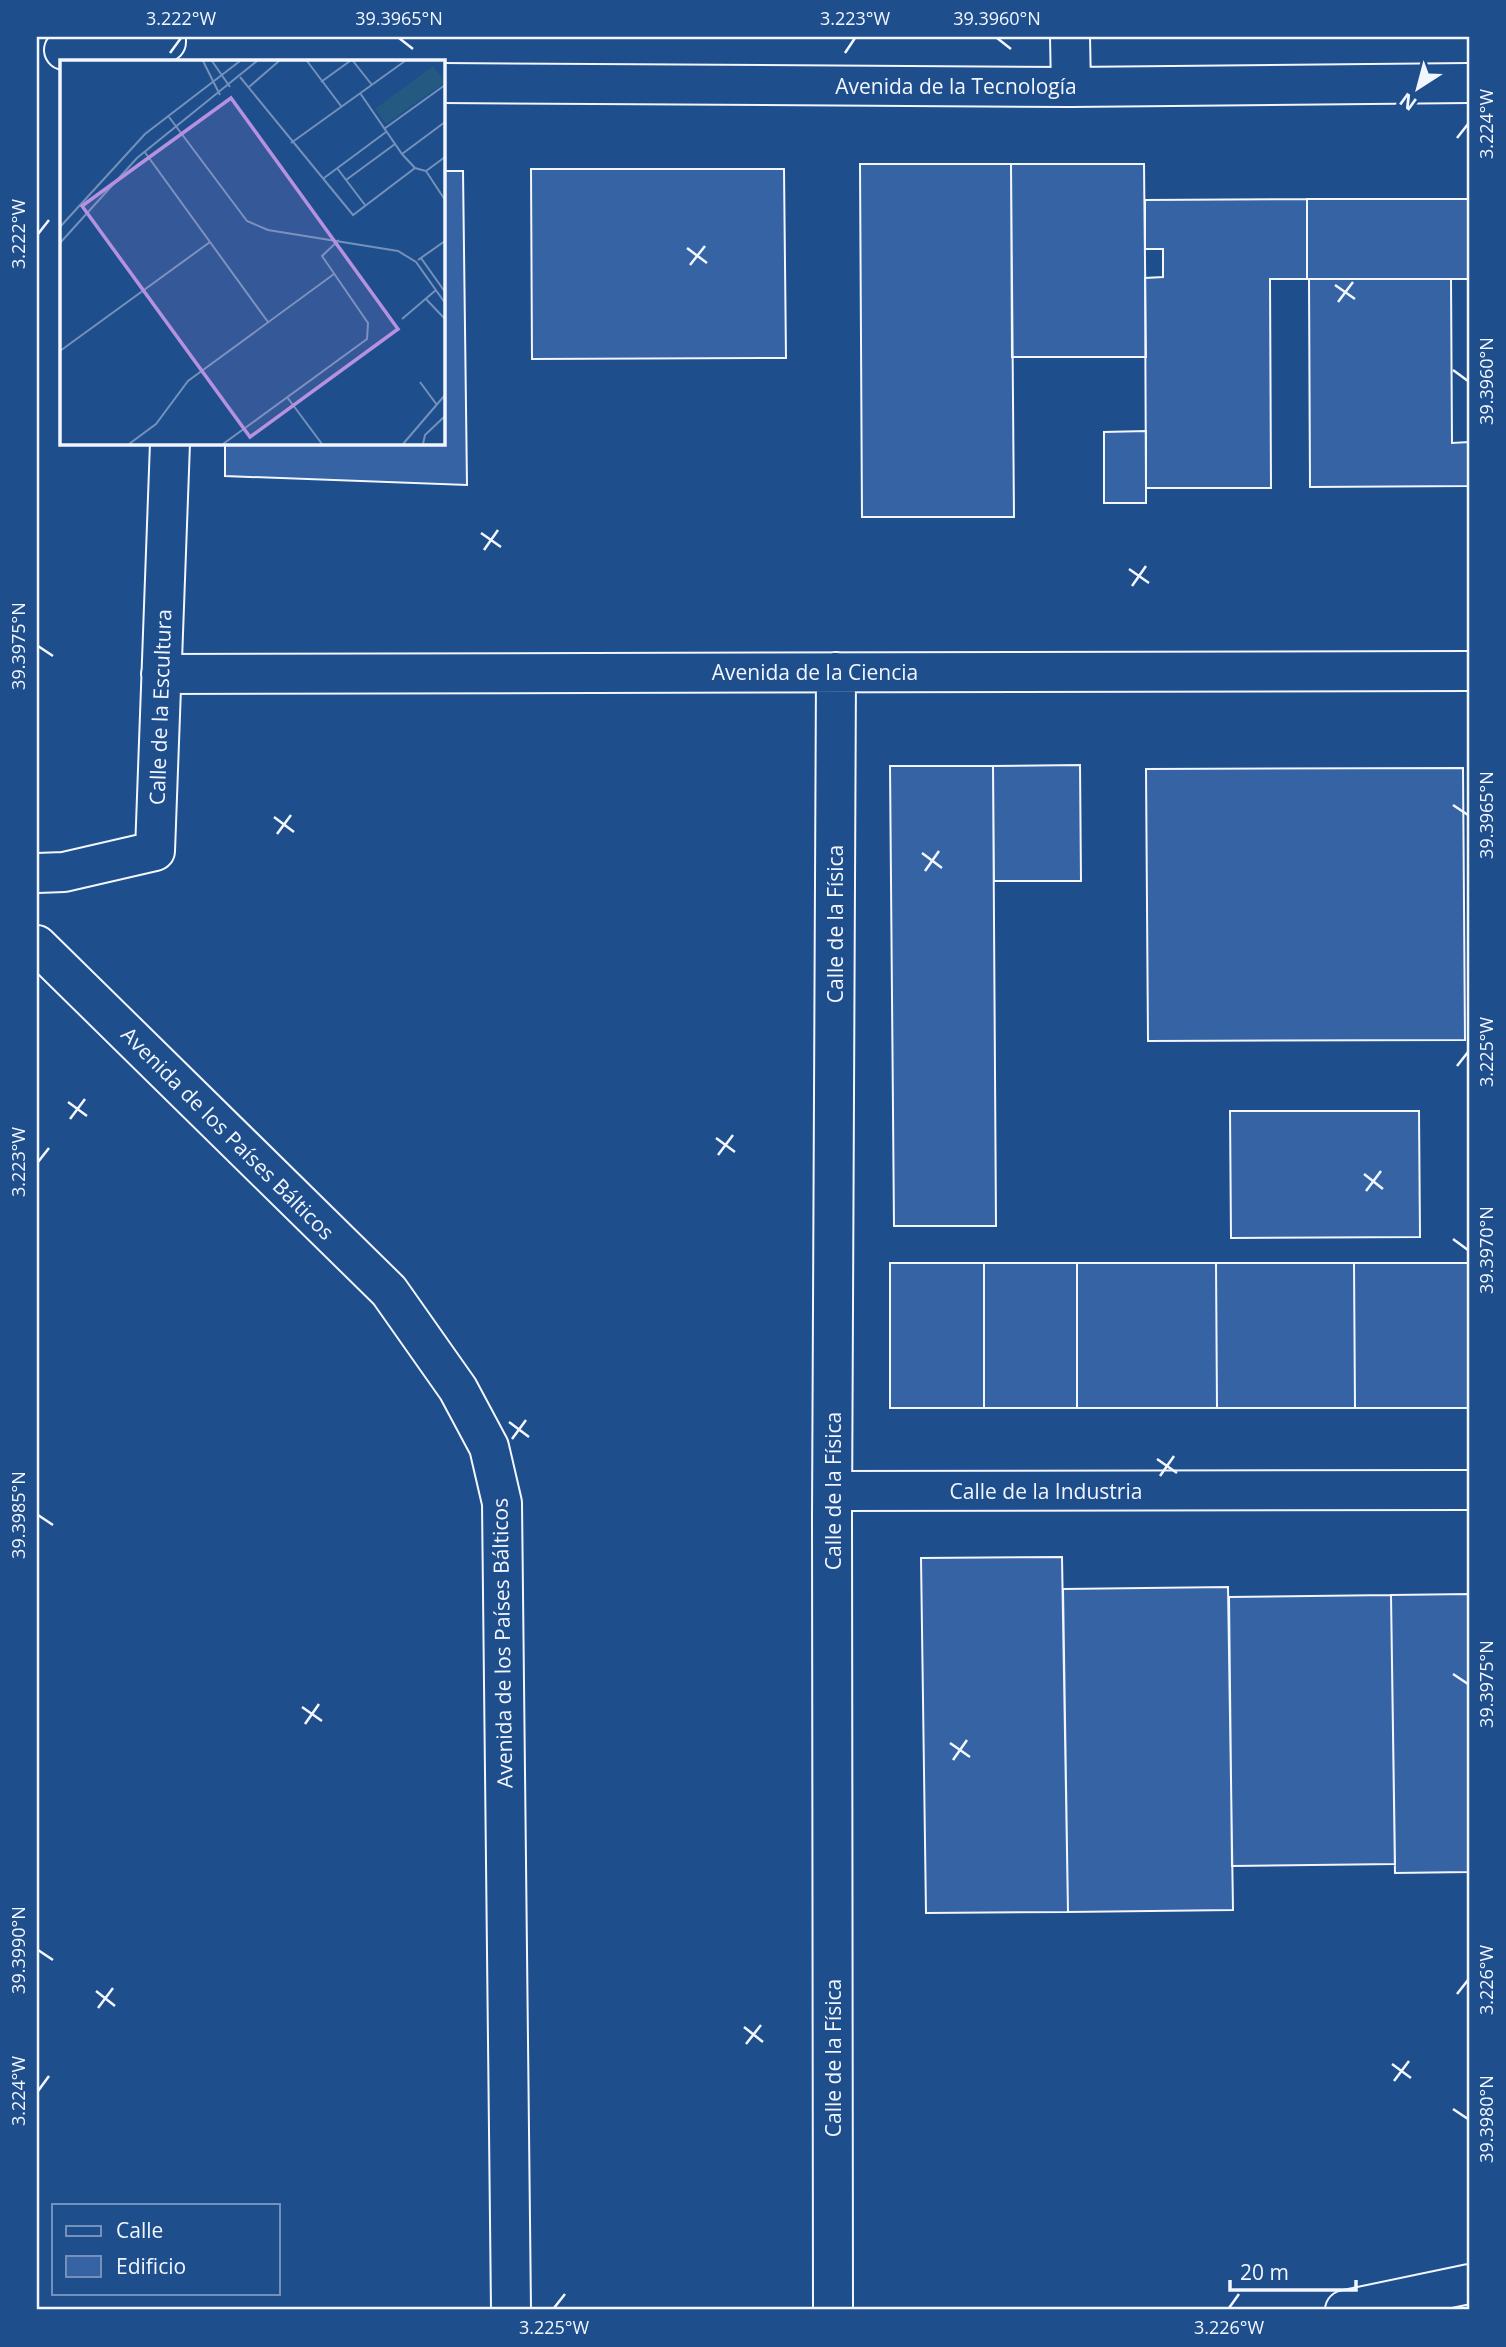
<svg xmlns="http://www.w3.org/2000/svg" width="1506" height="2347" viewBox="0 0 1506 2347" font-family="'Open Sans',sans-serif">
	<rect width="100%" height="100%" fill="#1f4e8c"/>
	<path fill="#3563a3" stroke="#f2f6ff" stroke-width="2" d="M860 164H1011L1014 517H862Z
		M1011 164H1144L1146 357H1012Z
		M531 169H784L786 358 532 359Z
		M443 171H463L467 485 225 476V443H443Z
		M1307 199H1469V279H1307Z
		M1307 199V279H1270L1271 488H1146L1145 278 1163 277V249H1145V200Z
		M1309 279H1451L1452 443 1469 442V486L1310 487Z
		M1146 431V503H1104V432Z
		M1080 765 1081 881H994L993 766Z
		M890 766H993L996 1226H894Z
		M1463 768 1465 1040 1148 1041 1146 769Z
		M1230 1111H1419L1420 1237 1231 1238Z
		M890 1263H984V1408H890Z
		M984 1263H1077V1408H984Z
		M1077 1263H1216L1217 1408H1077Z
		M1216 1263H1354L1355 1408H1217Z
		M1354 1263H1469V1408H1355Z
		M1062 1557 1068 1912 926 1913 921 1558Z
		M1228 1587 1233 1910 1068 1912 1063 1589Z
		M1469 1594V1872L1395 1873 1391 1595Z
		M1391 1595 1395 1864 1232 1866 1229 1597Z"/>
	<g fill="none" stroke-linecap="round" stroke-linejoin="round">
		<g stroke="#f2f6ff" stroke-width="42">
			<path id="minor" d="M1070 37 1071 87
				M64 50 166 42V37
				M443 83 1071 87 1469 83
				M161 674 1469 671
				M37 873 64 872 155 851 170 443
				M37 945 389 1291 458 1389 489 1447 502 1503 511 2310
				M833 1491 1469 1490
				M833 2310 832 1517 836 672
				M1345 2310 1469 2284"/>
		</g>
		<use href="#minor" stroke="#1f4e8c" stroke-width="38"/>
	</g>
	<path fill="none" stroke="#f2f6ff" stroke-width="2.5" d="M399 38 413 49M997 38 1011 49M170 53 181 38M845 53 855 38M1457 138 1468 124M38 234 49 220M687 248 707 263M690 265 705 246M1335 285 1355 299M1338 302 1353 282M1453 370 1468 381M481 533 501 547M484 550 498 530M1129 569 1149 583M1132 586 1146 566M38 646 53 656M1453 805 1468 815M274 817 294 832M277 834 291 815M922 853 942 868M925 871 939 851M1457 1066 1468 1052M68 1102 87 1116M70 1119 85 1099M716 1138 735 1152M718 1155 733 1135M38 1162 49 1148M1364 1174 1383 1189M1366 1191 1381 1171M1453 1239 1468 1250M509 1422 529 1437M512 1439 526 1420M1157 1459 1177 1473M1160 1476 1174 1456M38 1515 53 1525M1453 1674 1468 1684M302 1707 322 1721M305 1724 319 1704M950 1743 970 1757M953 1760 967 1740M38 1950 53 1960M96 1991 115 2006M1457 1994 1468 1980M98 2008 113 1988M744 2027 763 2042M746 2044 761 2025M1392 2064 1411 2078M1394 2081 1409 2061M38 2091 49 2076M1453 2109 1468 2119M554 2308 565 2294M1229 2308 1239 2294"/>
	<g text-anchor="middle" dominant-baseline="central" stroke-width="5" stroke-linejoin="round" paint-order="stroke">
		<g font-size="21" fill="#f2f6ff" stroke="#1f4e8c">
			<text x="956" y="86">Avenida de la Tecnología</text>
			<text x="815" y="672">Avenida de la Ciencia</text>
			<text transform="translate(160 707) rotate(-88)">Calle de la Escultura</text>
			<text transform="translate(835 924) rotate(-90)">Calle de la Física</text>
			<text transform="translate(228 1133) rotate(45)">Avenida de los Países Bálticos</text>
			<text transform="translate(833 1491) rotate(-90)">Calle de la Física</text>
			<text x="1046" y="1491">Calle de la Industria</text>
			<text transform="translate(502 1643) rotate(-91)">Avenida de los Países Bálticos</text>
			<text transform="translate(833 2058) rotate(-90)">Calle de la Física</text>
		</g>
	</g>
	<g transform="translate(60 60)">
		<rect width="385" height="385" fill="#1f4e8c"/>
		<path d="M373 6 385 22 326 64 315 49Z" fill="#245a82"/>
		<path fill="none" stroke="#7391ba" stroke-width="2" d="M143 1 160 35M152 1 170 27M247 1 281 46M293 1 312 25M180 17 293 155 355 108M261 22 290 1M189 27 219 1M300 33 342 94 355 108 366 111 385 140M109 57 187 161 208 170 338 191 356 202 385 243M324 69 385 25M231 83 345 1M84 91 208 262M342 94 385 62M277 108 305 145M366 111 385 97M264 118 326 72M286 120 335 84M0 167 85 74 180 1M0 183 77 98 197 1M361 198 385 232M358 200 385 181M365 238 385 259M342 259 376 230M0 291 150 182M360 322 377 345M227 337 262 384M69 384 96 364 128 321 274 214M163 384 307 279 308 263 262 196 279 180M343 384 385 335M363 384 365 375 385 356"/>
		<path fill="#b691df" fill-opacity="0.15" stroke="#b691df" stroke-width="3.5" d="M171 38 338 269 190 377 22 146Z"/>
		<rect width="385" height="385" fill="none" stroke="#f2f6ff" stroke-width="3.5"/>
	</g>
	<rect width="1506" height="2347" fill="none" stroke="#1f4e8c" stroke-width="77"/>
	<rect x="52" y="2204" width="228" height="91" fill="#1f4e8c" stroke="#7391ba" stroke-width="2"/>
	<rect x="66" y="2226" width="35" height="10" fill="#1f4e8c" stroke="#7391ba" stroke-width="2"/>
	<text x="116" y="2238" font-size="21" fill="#f2f6ff">Calle</text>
	<rect x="66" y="2256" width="35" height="21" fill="#3563a3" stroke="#7391ba" stroke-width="2"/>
	<text x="116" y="2274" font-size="21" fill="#f2f6ff">Edificio</text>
	<g transform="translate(1418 88) rotate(216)" stroke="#1f4e8c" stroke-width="5" paint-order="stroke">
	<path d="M0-5L12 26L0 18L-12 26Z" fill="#f2f6ff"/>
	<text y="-10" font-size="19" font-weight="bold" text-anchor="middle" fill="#f2f6ff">N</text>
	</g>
	<path d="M1230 2280v10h126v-10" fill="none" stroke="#f2f6ff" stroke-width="3.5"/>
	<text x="1240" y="2280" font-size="21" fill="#f2f6ff" stroke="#1f4e8c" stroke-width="5" paint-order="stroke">20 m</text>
	<rect x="38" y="38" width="1430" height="2270" fill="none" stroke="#f2f6ff" stroke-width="2.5"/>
	<g font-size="18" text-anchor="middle" fill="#f2f6ff">
		<text x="181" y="25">3.222°W</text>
		<text x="399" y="25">39.3965°N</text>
		<text x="855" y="25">3.223°W</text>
		<text x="997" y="25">39.3960°N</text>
		<text transform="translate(1487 124) rotate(-90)" y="6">3.224°W</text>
		<text transform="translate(19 234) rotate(-90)" y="6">3.222°W</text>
		<text transform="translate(1487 381) rotate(-90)" y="6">39.3960°N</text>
		<text transform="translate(19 646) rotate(-90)" y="6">39.3975°N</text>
		<text transform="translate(1487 815) rotate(-90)" y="6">39.3965°N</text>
		<text transform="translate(1487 1052) rotate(-90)" y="6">3.225°W</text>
		<text transform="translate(19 1162) rotate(-90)" y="6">3.223°W</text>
		<text transform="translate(1487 1250) rotate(-90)" y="6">39.3970°N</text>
		<text transform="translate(19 1515) rotate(-90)" y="6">39.3985°N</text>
		<text transform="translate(1487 1684) rotate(-90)" y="6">39.3975°N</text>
		<text transform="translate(19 1950) rotate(-90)" y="6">39.3990°N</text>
		<text transform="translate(1487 1980) rotate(-90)" y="6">3.226°W</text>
		<text transform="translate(19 2091) rotate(-90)" y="6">3.224°W</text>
		<text transform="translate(1487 2119) rotate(-90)" y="6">39.3980°N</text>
		<text x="554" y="2334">3.225°W</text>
		<text x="1229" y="2334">3.226°W</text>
	</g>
</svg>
